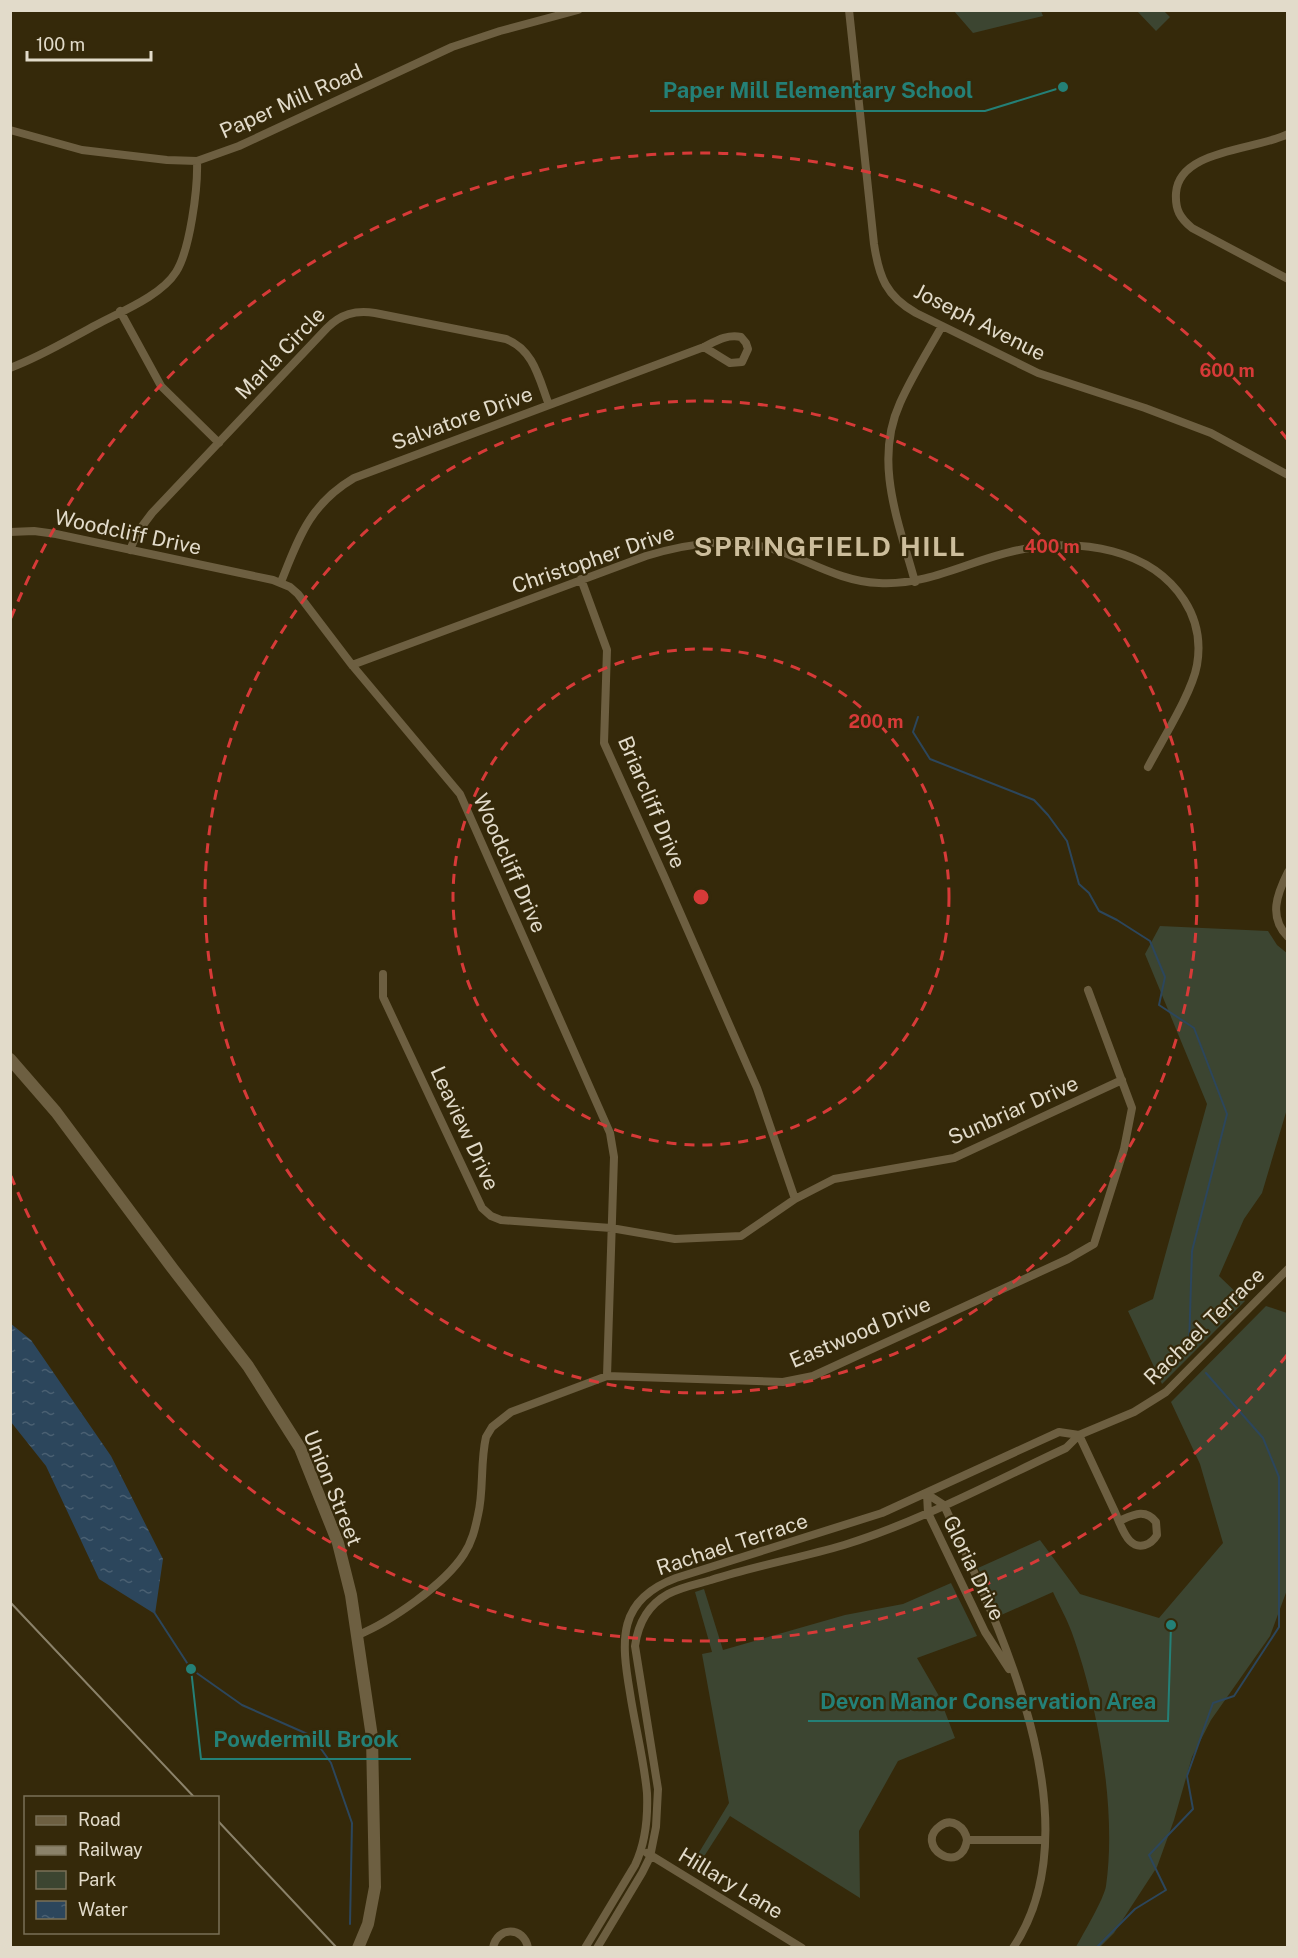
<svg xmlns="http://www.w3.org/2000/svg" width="1298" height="1958" viewBox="0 0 1298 1958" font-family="'Public Sans',sans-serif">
	<defs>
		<pattern id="water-ripples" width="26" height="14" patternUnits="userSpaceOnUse" patternTransform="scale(1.5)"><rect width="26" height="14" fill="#2c465c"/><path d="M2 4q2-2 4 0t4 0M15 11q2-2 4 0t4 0" fill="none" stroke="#4a6072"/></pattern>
	</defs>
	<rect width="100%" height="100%" fill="#35290a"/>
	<path fill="#3c4531" d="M954 11H1041L1043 16 973 33Z
		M1137 11H1164L1170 17 1156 31Z
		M1160 926 1268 931 1277 945 1288 954 1287 1109 1262 1193 1244 1219 1219 1276 1245 1301 1162 1384 1128 1311 1153 1299 1207 1104 1145 954Z
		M1266 1306 1287 1313V1590L1270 1636 1211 1720 1192 1757 1174 1820 1157 1867 1114 1933 1100 1947H1076C1083 1934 1104 1899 1106 1886 1117 1810 1098 1705 1072 1633 1067 1619 1059 1605 1053 1592L999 1616 978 1568 1040 1540 1080 1594 1159 1618 1223 1543 1200 1464 1171 1402Z
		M951 1583 977 1636 917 1658 939 1696 955 1738 898 1761 859 1831 860 1898 730 1816 694 1872 689 1869 729 1803 702 1654 712 1652 695 1592 704 1589 723 1650 845 1615 903 1604Z"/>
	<path fill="url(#water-ripples)" d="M10 1323 31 1340 111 1456 163 1559 155 1614 99 1579 46 1466 11 1422Z"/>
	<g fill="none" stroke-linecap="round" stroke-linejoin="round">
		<path stroke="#2c465c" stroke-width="2" d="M918 717 913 732 930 759 1034 800 1048 815 1067 841 1079 884 1089 893 1099 911 1117 920 1150 941 1165 977 1159 1005 1194 1028 1227 1114 1192 1251 1189 1347
			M154 1612 191 1669 242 1705 312 1736 331 1763 352 1823 350 1924
			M1096 1948 1135 1909 1166 1890 1149 1855 1193 1809 1187 1776 1213 1703 1234 1696 1279 1627V1477L1263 1438 1206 1373"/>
		<path stroke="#6d5f41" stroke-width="8" d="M849 10 874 244C879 277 886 296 916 313L1038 373 1145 408 1211 433 1288 475
			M10 130 82 150 167 160 197 161 239 146 452 47 500 31 578 10
			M1288 134C1257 150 1179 149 1176 193 1175 210 1180 218 1192 228L1288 279
			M120 311 161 386 219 443
			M10 368C40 357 68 340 96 325 120 312 161 296 176 272 190 250 198 188 197 161
			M10 532 34 531 56 534 273 580 290 587 298 594 352 665 460 794 610 1133 614 1157 607 1376
			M130 550 137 533 152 513 327 328C341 314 355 310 375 313L506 339C534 350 539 379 549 405
			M581 579 607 650 604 743 664 876 757 1088 795 1199
			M281 582C299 537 310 504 354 478L704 347C716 341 727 334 741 337L746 343 748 349 742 362 730 363 704 347
			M915 582C899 523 873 462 900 403 912 376 928 351 942 326
			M352 665 646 556C692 542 739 536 785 553 816 565 845 582 879 583 932 586 975 557 1024 549 1081 539 1150 548 1184 600 1197 620 1201 642 1197 665 1192 693 1162 740 1148 767
			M1288 872C1277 894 1268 917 1288 937
			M383 974V997L482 1208 491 1216 501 1220 611 1228 675 1239 741 1236 795 1199 834 1179 954 1158 1122 1080
			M1079 1435C1091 1461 1103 1486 1115 1512 1119 1521 1123 1534 1130 1541 1139 1550 1151 1545 1157 1535L1156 1522C1145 1508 1133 1515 1119 1521
			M927 1494 944 1505C998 1625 1097 1823 1013 1948
			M927 1494 928 1513 985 1632 1009 1669
			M358 1635C390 1622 445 1584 464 1554 472 1542 475 1529 478 1515 484 1490 480 1463 486 1437L492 1427 511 1412 607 1376 783 1382 813 1376 1068 1259 1094 1244 1124 1149 1132 1108 1088 990
			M967 1840C961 1878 913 1845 940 1826 952 1817 965 1827 967 1840H1044
			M647 1853 802 1948
			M493 1948C497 1926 524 1926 528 1948
			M585 1948 635 1865C646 1842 648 1818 647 1793 644 1760 635 1726 630 1693 621 1640 617 1600 676 1578L882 1513 1059 1432 1079 1435
			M597 1948 642 1873 650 1857 656 1827 658 1789 635 1646C638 1624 648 1605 668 1594 681 1587 697 1584 711 1580 755 1566 800 1558 844 1545 921 1521 993 1482 1066 1448L1079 1435 1134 1412 1166 1392 1288 1269"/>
		<path stroke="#6d5f41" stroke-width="12" d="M10 1059 56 1112 173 1269 248 1366 300 1448 338 1543 351 1595 372 1737 375 1887 368 1924 358 1948"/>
		<path stroke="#8b826a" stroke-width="2" d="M10 1602 195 1798
			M218 1821 337 1948"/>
	</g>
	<g fill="none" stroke="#d73a38" stroke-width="3" stroke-dasharray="10 8">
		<circle cx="701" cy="897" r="248"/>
		<circle cx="701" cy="897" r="496"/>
		<path d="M1287 1355A744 744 0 0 1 11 1176M11 618A744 744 0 0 1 1287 439"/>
	</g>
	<g text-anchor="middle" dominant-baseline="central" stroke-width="4.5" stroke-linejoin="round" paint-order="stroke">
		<g font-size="21" fill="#e2dbca" stroke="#35290a">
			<text transform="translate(291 101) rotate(-24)">Paper Mill Road</text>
			<text transform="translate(980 322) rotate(27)">Joseph Avenue</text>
			<text transform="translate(280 353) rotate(-46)">Marla Circle</text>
			<text transform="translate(462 418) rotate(-20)">Salvatore Drive</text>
			<text transform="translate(128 532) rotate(12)">Woodcliff Drive</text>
			<text transform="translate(593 559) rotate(-19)">Christopher Drive</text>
			<text transform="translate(652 802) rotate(67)">Briarcliff Drive</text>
			<text transform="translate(510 863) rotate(66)">Woodcliff Drive</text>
			<text transform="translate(1013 1110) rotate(-24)">Sunbriar Drive</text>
			<text transform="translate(465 1128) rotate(65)">Leaview Drive</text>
			<text transform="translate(1204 1326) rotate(-44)">Rachael Terrace</text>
			<text transform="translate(860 1332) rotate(-23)">Eastwood Drive</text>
			<text transform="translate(333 1488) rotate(68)">Union Street</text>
			<text transform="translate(732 1544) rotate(-18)">Rachael Terrace</text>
			<text transform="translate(974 1568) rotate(64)">Gloria Drive</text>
			<text transform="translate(731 1883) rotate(31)">Hillary Lane</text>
		</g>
		<g font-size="27" font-weight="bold" letter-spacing="1.5" fill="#ccbd9b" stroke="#35290a">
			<text x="830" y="546">SPRINGFIELD HILL</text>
		</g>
	</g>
	<circle cx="701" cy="897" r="9" fill="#d73a38" stroke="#35290a" stroke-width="3"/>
	<g font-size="18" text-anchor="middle" font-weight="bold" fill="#d73a38" stroke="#35290a" stroke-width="4.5" stroke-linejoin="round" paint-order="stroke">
		<text x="1227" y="377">600 m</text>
		<text x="1052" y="553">400 m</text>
		<text x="876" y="728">200 m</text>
	</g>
	<path fill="none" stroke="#248077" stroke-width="2" d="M1063 87L985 111H650M1171 1625L1168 1721H808M191 1669L201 1759H411"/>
	<g fill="#248077" stroke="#35290a" stroke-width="2">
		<circle cx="1063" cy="87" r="6"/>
		<circle cx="1171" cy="1625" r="6"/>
		<circle cx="191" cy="1669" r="6"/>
	</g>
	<g font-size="22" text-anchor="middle" font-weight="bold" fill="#248077" stroke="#35290a" stroke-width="4.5" stroke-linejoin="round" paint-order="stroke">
		<text x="818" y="98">Paper Mill Elementary School</text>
		<text x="988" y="1709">Devon Manor Conservation Area</text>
		<text x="306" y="1747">Powdermill Brook</text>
	</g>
	<rect width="1298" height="1958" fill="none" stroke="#e2dbca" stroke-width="24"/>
	<rect x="24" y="1796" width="195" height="138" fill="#35290a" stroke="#7a7057" stroke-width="1.5"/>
	<rect x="36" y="1816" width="30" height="9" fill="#6d5f41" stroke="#7a7057" stroke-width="1.5"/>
	<text x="78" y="1826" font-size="18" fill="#e2dbca">Road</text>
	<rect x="36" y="1846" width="30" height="9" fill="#8b826a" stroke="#7a7057" stroke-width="1.5"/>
	<text x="78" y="1856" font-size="18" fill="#e2dbca">Railway</text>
	<rect x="36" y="1871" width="30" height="18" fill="#3c4531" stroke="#7a7057" stroke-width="1.5"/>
	<text x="78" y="1886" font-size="18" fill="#e2dbca">Park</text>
	<rect x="36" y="1901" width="30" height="18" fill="url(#water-ripples)" stroke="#7a7057" stroke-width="1.5"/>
	<text x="78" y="1916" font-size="18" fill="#e2dbca">Water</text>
	<path d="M27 51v9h124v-9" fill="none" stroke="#e2dbca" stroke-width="3"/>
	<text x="36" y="51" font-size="18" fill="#e2dbca" stroke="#35290a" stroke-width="4.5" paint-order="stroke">100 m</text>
</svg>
